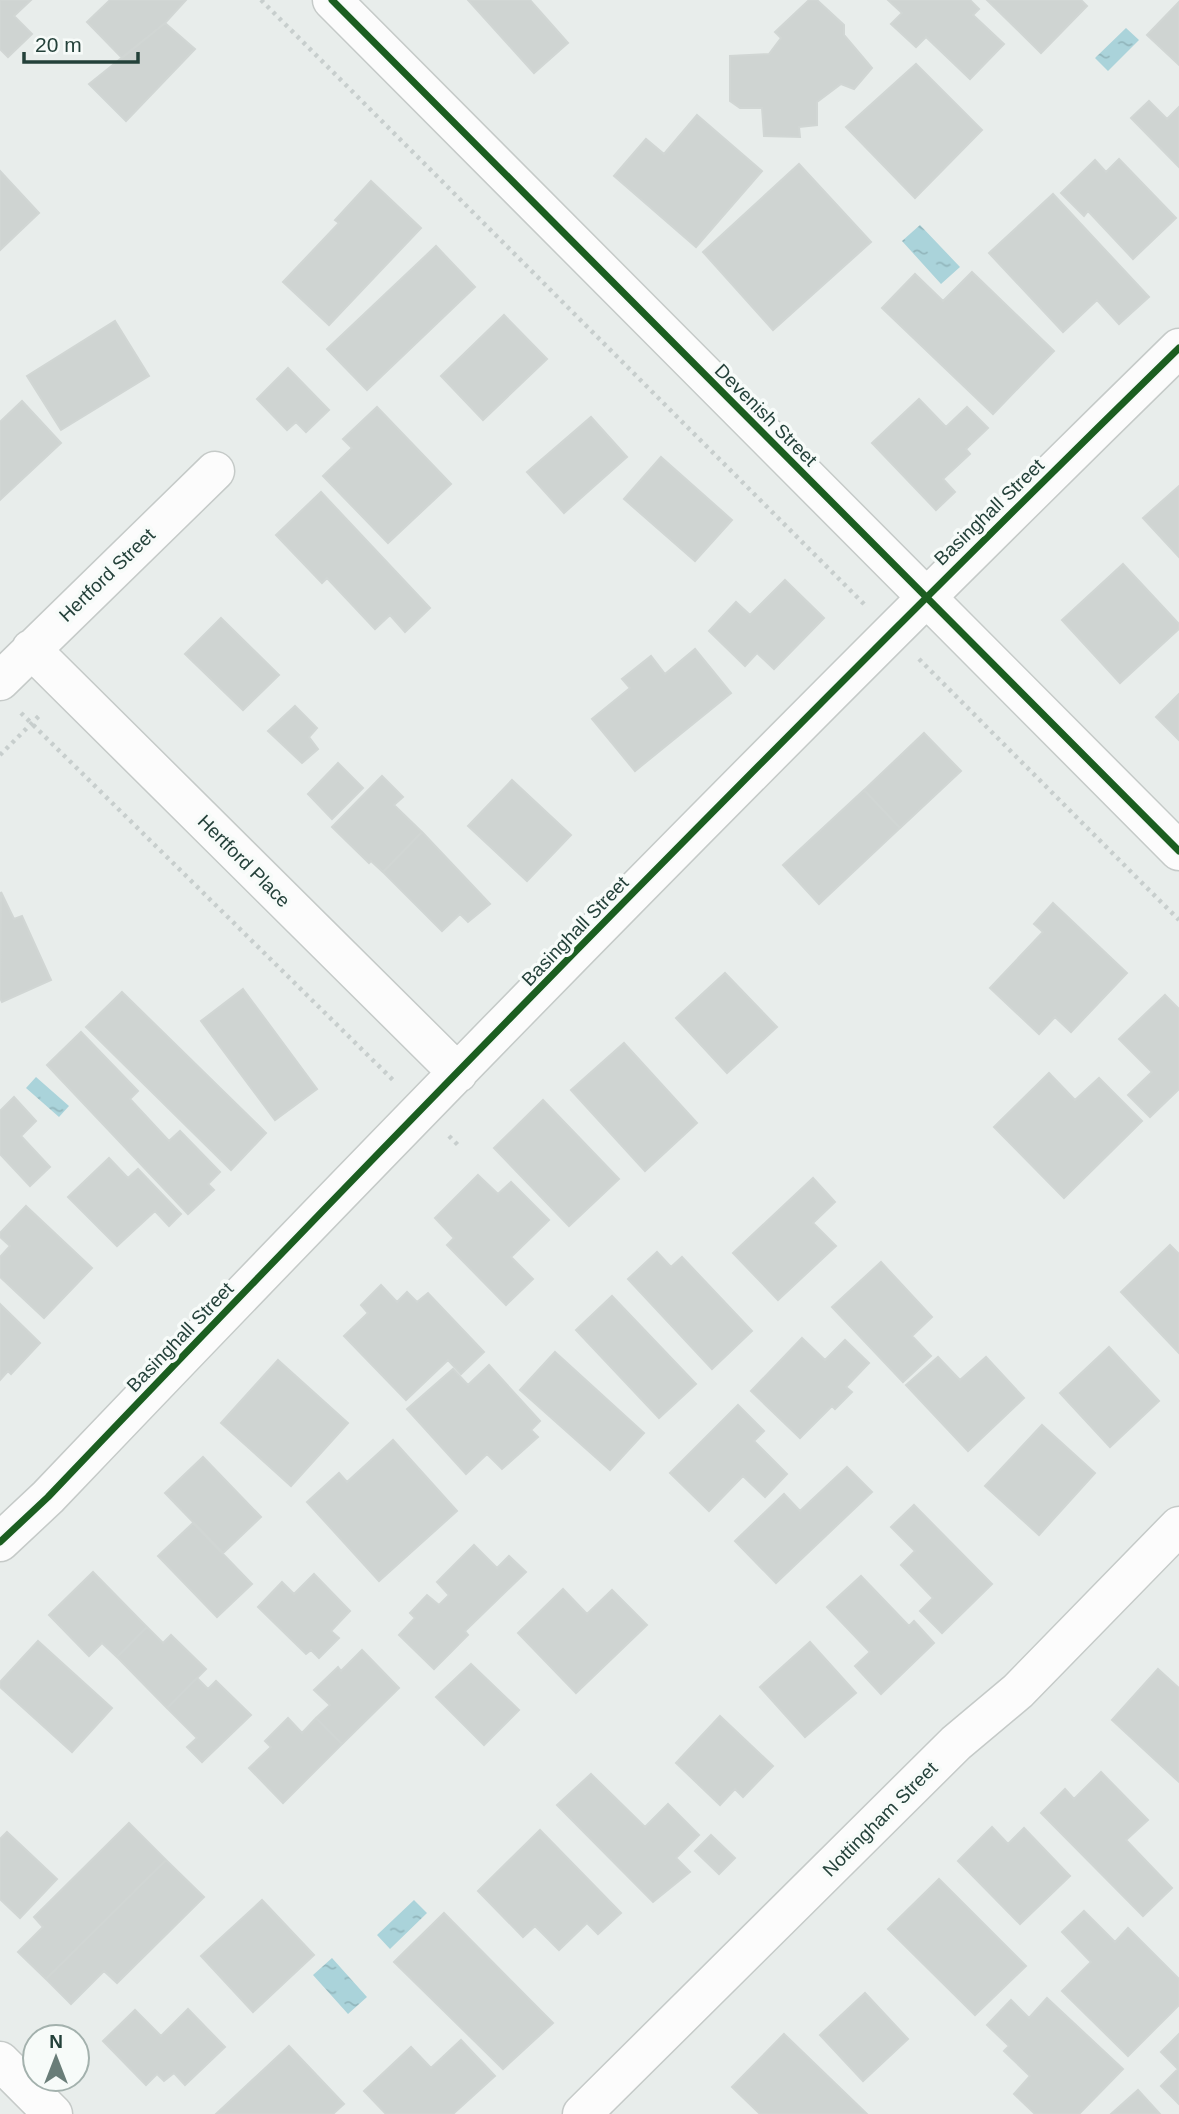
<svg xmlns="http://www.w3.org/2000/svg" width="1179" height="2114" viewBox="0 0 1179 2114" font-family="Helvetica,sans-serif">
	<defs>
		<pattern id="water-ripples" width="26" height="14" patternUnits="userSpaceOnUse" patternTransform="scale(1.75)"><rect width="26" height="14" fill="#aad3da"/><path d="M2 4q2-2 4 0t4 0M15 11q2-2 4 0t4 0" fill="none" stroke="#92b6bc"/></pattern>
	</defs>
	<rect width="100%" height="100%" fill="#e8edeb"/>
	<path fill="url(#water-ripples)" d="M1126 28 1139 40 1108 71 1095 58Z
		M920 225 960 267 941 284 902 241Z
		M36 1077 69 1106 59 1117 26 1088Z
		M414 1900 427 1913 390 1949 377 1935Z
		M332 1958 367 1997 348 2014 313 1975Z"/>
	<path fill="#cfd4d2" stroke="#d1d6d4" stroke-width="2" d="M0 0H31L14 16 32 34 8 57 0 49Z
		M110 0H186L165 23 122 58 87 22Z
		M468 0H530L568 43 534 73Z
		M809 0H817L844 25V35L872 68 854 89 841 84 817 102V125L799 127 800 137 764 136 762 108H740L730 101V56L769 54 781 38 775 32Z
		M888 0H970L979 9 973 15 1004 44 970 79 926 37 916 47 891 24 902 13Z
		M987 0H1081L1087 6 1041 53Z
		M1179 2V65L1147 35Z
		M165 23 195 49 126 121 89 84Z
		M916 64 982 130 915 198 846 127Z
		M1149 101 1167 119 1179 107V167L1131 118Z
		M697 115 762 171 696 247 614 176 646 139 664 154Z
		M1119 159 1176 218 1133 259 1088 211 1084 216 1061 193 1095 160 1106 172Z
		M799 164 871 242 773 330 703 252Z
		M0 171 39 213 0 250Z
		M371 181 421 228 329 325 283 282 339 223 335 220Z
		M1053 194 1149 297 1119 324 1097 300 1063 332 989 253Z
		M436 246 475 287 367 390 327 349Z
		M972 272 1054 351 993 414 882 308 915 274 943 301Z
		M504 315 547 359 483 420 441 376Z
		M115 321 149 376 61 430 27 376Z
		M288 368 329 410 306 432 296 422 287 430 257 399Z
		M919 399 946 427 967 407 988 428 966 449 970 454 943 479 955 492 936 510 872 443Z
		M22 401 61 443 0 500V422Z
		M377 407 451 484 388 543 323 476 352 448 343 439Z
		M591 417 627 457 564 513 527 472Z
		M661 457 732 520 695 561 624 499Z
		M1179 486V557L1143 518Z
		M321 492 430 608 405 632 390 615 375 629 327 578 322 583 276 535Z
		M1123 564 1179 624V629L1120 683 1062 620Z
		M785 580 824 618 774 669 757 653 745 666 709 631 736 602 750 615Z
		M221 618 279 675 243 710 185 654Z
		M695 649 731 693 635 771 592 719 630 688 622 679 651 656 665 674Z
		M1179 694V740L1156 717Z
		M295 706 317 728 309 737 318 749 302 763 268 731Z
		M924 733 961 771 900 828 864 790Z
		M338 763 363 788 332 819 308 794Z
		M382 776 403 797 394 805 422 832 383 872 371 861 369 863 332 827Z
		M512 780 571 835 527 881 468 826Z
		M864 790 900 828 819 904 783 865Z
		M422 832 490 904 468 922 460 914 442 931 383 872Z
		M1 892 14 919 22 916 51 980 2 1002 0 998Z
		M1053 903 1127 973 1071 1032 1055 1017 1039 1034 990 988 1043 932 1034 924Z
		M725 973 777 1027 727 1073 676 1018Z
		M243 989 317 1089 275 1120 201 1021Z
		M122 992 266 1133 231 1170 86 1027Z
		M1165 995 1179 1009V1089L1150 1117 1128 1095 1152 1072 1119 1039Z
		M81 1032 138 1091 130 1099 169 1141 180 1131 220 1172 208 1184 214 1190 188 1214 47 1065Z
		M624 1043 697 1123 645 1171 571 1090Z
		M1049 1073 1075 1100 1099 1078 1142 1121 1064 1198 994 1127Z
		M14 1097 36 1121 21 1136 50 1167 30 1186 0 1154V1111Z
		M543 1100 619 1179 569 1226 494 1148Z
		M109 1158 128 1178 138 1169 181 1214 169 1226 155 1211 117 1246 68 1197Z
		M478 1175 498 1194 511 1182 549 1220 511 1257 533 1279 506 1305 447 1245 454 1238 435 1218Z
		M813 1178 835 1202 813 1223 836 1246 778 1300 733 1253Z
		M26 1206 92 1268 44 1318 0 1277V1257L10 1246 0 1237V1233Z
		M1170 1245 1179 1254V1353L1121 1292Z
		M657 1252 671 1267 682 1257 752 1331 712 1369 628 1279Z
		M881 1262 932 1317 912 1336 931 1356 903 1382 832 1307Z
		M381 1285 397 1302 407 1292 417 1302 428 1293 484 1352 461 1374 448 1360 406 1400 344 1336 368 1313 361 1305Z
		M612 1296 696 1384 659 1418 576 1330Z
		M0 1304 40 1343 11 1374 8 1371 0 1380Z
		M802 1338 825 1360 845 1340 869 1363 846 1387 852 1392 835 1409 832 1406 800 1438 751 1391Z
		M1109 1347 1159 1401 1110 1447 1060 1393Z
		M555 1352 644 1433 610 1470 520 1390Z
		M938 1357 960 1380 986 1357 1024 1398 968 1451 906 1385Z
		M278 1360 348 1423 291 1486 221 1423Z
		M489 1365 540 1421 531 1430 538 1437 502 1469 487 1454 466 1474 407 1409 453 1369 468 1385Z
		M738 1405 764 1431 754 1441 787 1474 765 1497 743 1476 709 1511 670 1473Z
		M1042 1425 1095 1473 1039 1535 985 1486Z
		M393 1440 457 1511 379 1581 307 1502 339 1473 347 1482Z
		M203 1457 261 1517 223 1553 165 1493Z
		M847 1467 872 1492 776 1583 735 1541 784 1494 800 1511Z
		M914 1505 992 1584 942 1633 920 1611 933 1598 901 1565 915 1551 891 1527Z
		M193 1523 252 1584 217 1617 158 1556Z
		M474 1545 497 1568 509 1556 526 1572 465 1631 468 1635 434 1669 399 1635 415 1618 410 1613 427 1595 439 1605 449 1595 437 1582Z
		M93 1572 147 1627 117 1657 102 1643 89 1656 49 1615Z
		M314 1574 350 1611 331 1631 339 1638 319 1658 311 1650 306 1654 258 1607 282 1582 294 1594Z
		M861 1576 909 1626 914 1621 934 1643 881 1694 855 1666 870 1652 827 1607Z
		M563 1589 587 1614 612 1590 647 1625 576 1693 518 1633Z
		M147 1627 163 1643 171 1635 206 1669 167 1708 117 1657Z
		M38 1641 112 1708 72 1752 0 1687V1682Z
		M810 1642 856 1693 805 1737 760 1687Z
		M362 1650 399 1688 342 1744 316 1718 330 1705 314 1690 338 1667 341 1671Z
		M471 1664 519 1710 484 1745 436 1697Z
		M1158 1669 1179 1688V1782L1112 1720Z
		M197 1678 208 1689 216 1681 251 1715 202 1762 187 1747 197 1738 167 1708Z
		M720 1716 773 1766 743 1797 735 1789 720 1805 676 1763Z
		M288 1718 302 1733 316 1718 342 1744 283 1803 249 1768 271 1747 265 1741Z
		M1101 1772 1148 1820 1126 1840 1172 1888 1143 1916 1041 1813 1065 1789 1074 1799Z
		M591 1774 645 1827 668 1804 699 1835 676 1858 690 1872 653 1902 557 1805Z
		M129 1823 166 1860 46 1979 18 1952 43 1927 34 1917Z
		M992 1827 1008 1844 1024 1828 1070 1876 1020 1924 958 1861Z
		M540 1830 621 1913 598 1934 587 1923 559 1950 535 1926 523 1937 478 1891Z
		M7 1832 57 1879 20 1918 0 1899V1839Z
		M711 1835 735 1858 719 1874 695 1851Z
		M166 1860 204 1897 117 1983 104 1971 71 2004 46 1979Z
		M939 1879 1026 1966 975 2015 888 1929Z
		M262 1900 314 1955 253 2012 201 1956Z
		M1084 1911 1115 1942 1128 1928 1179 1979V2005L1128 2056 1062 1991 1091 1962 1062 1932Z
		M444 1913 553 2023 503 2069 394 1962Z
		M865 1993 908 2039 863 2081 820 2035Z
		M1047 1998 1123 2069 1079 2114H1035L1014 2094 1030 2076 1004 2051 1009 2046 987 2025 1011 2000 1029 2018Z
		M188 2009 225 2047 185 2085 174 2073 164 2081 157 2074 146 2085 103 2041 135 2010 161 2036Z
		M784 2034 867 2114H760L732 2087Z
		M1179 2034V2104L1161 2086 1178 2069 1161 2052Z
		M461 2040 495 2076 453 2114H386L364 2091 411 2047 431 2068Z
		M289 2046 344 2104 333 2114H216Z
		M1138 2090 1160 2114H1111Z"/>
	<g fill="none" stroke-linecap="round" stroke-linejoin="round">
		<g stroke="#c5cac8" stroke-width="41">
			<path id="minor" d="M332 0 1179 851
				M31 649 458 1073
				M0 681 215 471
				M0 1542 48 1497C419 1108 795 724 1179 348
				M0 2061 53 2114
				M582 2114 956 1743 1018 1691 1179 1526"/>
		</g>
		<path stroke="#c7cecd" stroke-width="4.5" stroke-dasharray="3.5 5" stroke-linecap="butt" d="M261 0 866 606
			M919 659 1179 920
			M21 713 396 1083
			M0 755 42 713
			M449 1136 460 1147"/>
		<use href="#minor" stroke="#fcfcfc" stroke-width="38"/>
		<g stroke="#f7fbf9" stroke-width="11">
			<path id="cycleway" d="M332 0 1179 851
				M0 1542 48 1497C419 1108 795 724 1179 348"/>
		</g>
		<use href="#cycleway" stroke="#1b5e20" stroke-width="7"/>
	</g>
	<g text-anchor="middle" dominant-baseline="central" stroke-width="7" stroke-linejoin="round" paint-order="stroke">
		<g font-size="19" fill="#24413a" stroke="#f7fbf9">
			<text transform="translate(766 415) rotate(45)">Devenish Street</text>
			<text transform="translate(989 512) rotate(-44)">Basinghall Street</text>
			<text transform="translate(107 575) rotate(-44)">Hertford Street</text>
			<text transform="translate(244 861) rotate(45)">Hertford Place</text>
			<text transform="translate(575 931) rotate(-46)">Basinghall Street</text>
			<text transform="translate(180 1337) rotate(-46)">Basinghall Street</text>
			<text transform="translate(880 1819) rotate(-45)">Nottingham Street</text>
		</g>
	</g>
	<g transform="translate(56 2058)"><circle r="33" fill="#f7fbf9" stroke="#a3b1ad" stroke-width="2"/>
	<path d="M0-5L12 26L0 18L-12 26Z" fill="#697d78"/>
	<text y="-10" font-size="19" font-weight="bold" text-anchor="middle" fill="#24413a">N</text>
	</g>
	<path d="M24 52v10h114v-10" fill="none" stroke="#24413a" stroke-width="3.5"/>
	<text x="35" y="52" font-size="21" fill="#24413a" stroke="#f7fbf9" stroke-width="5" paint-order="stroke">20 m</text>
</svg>
